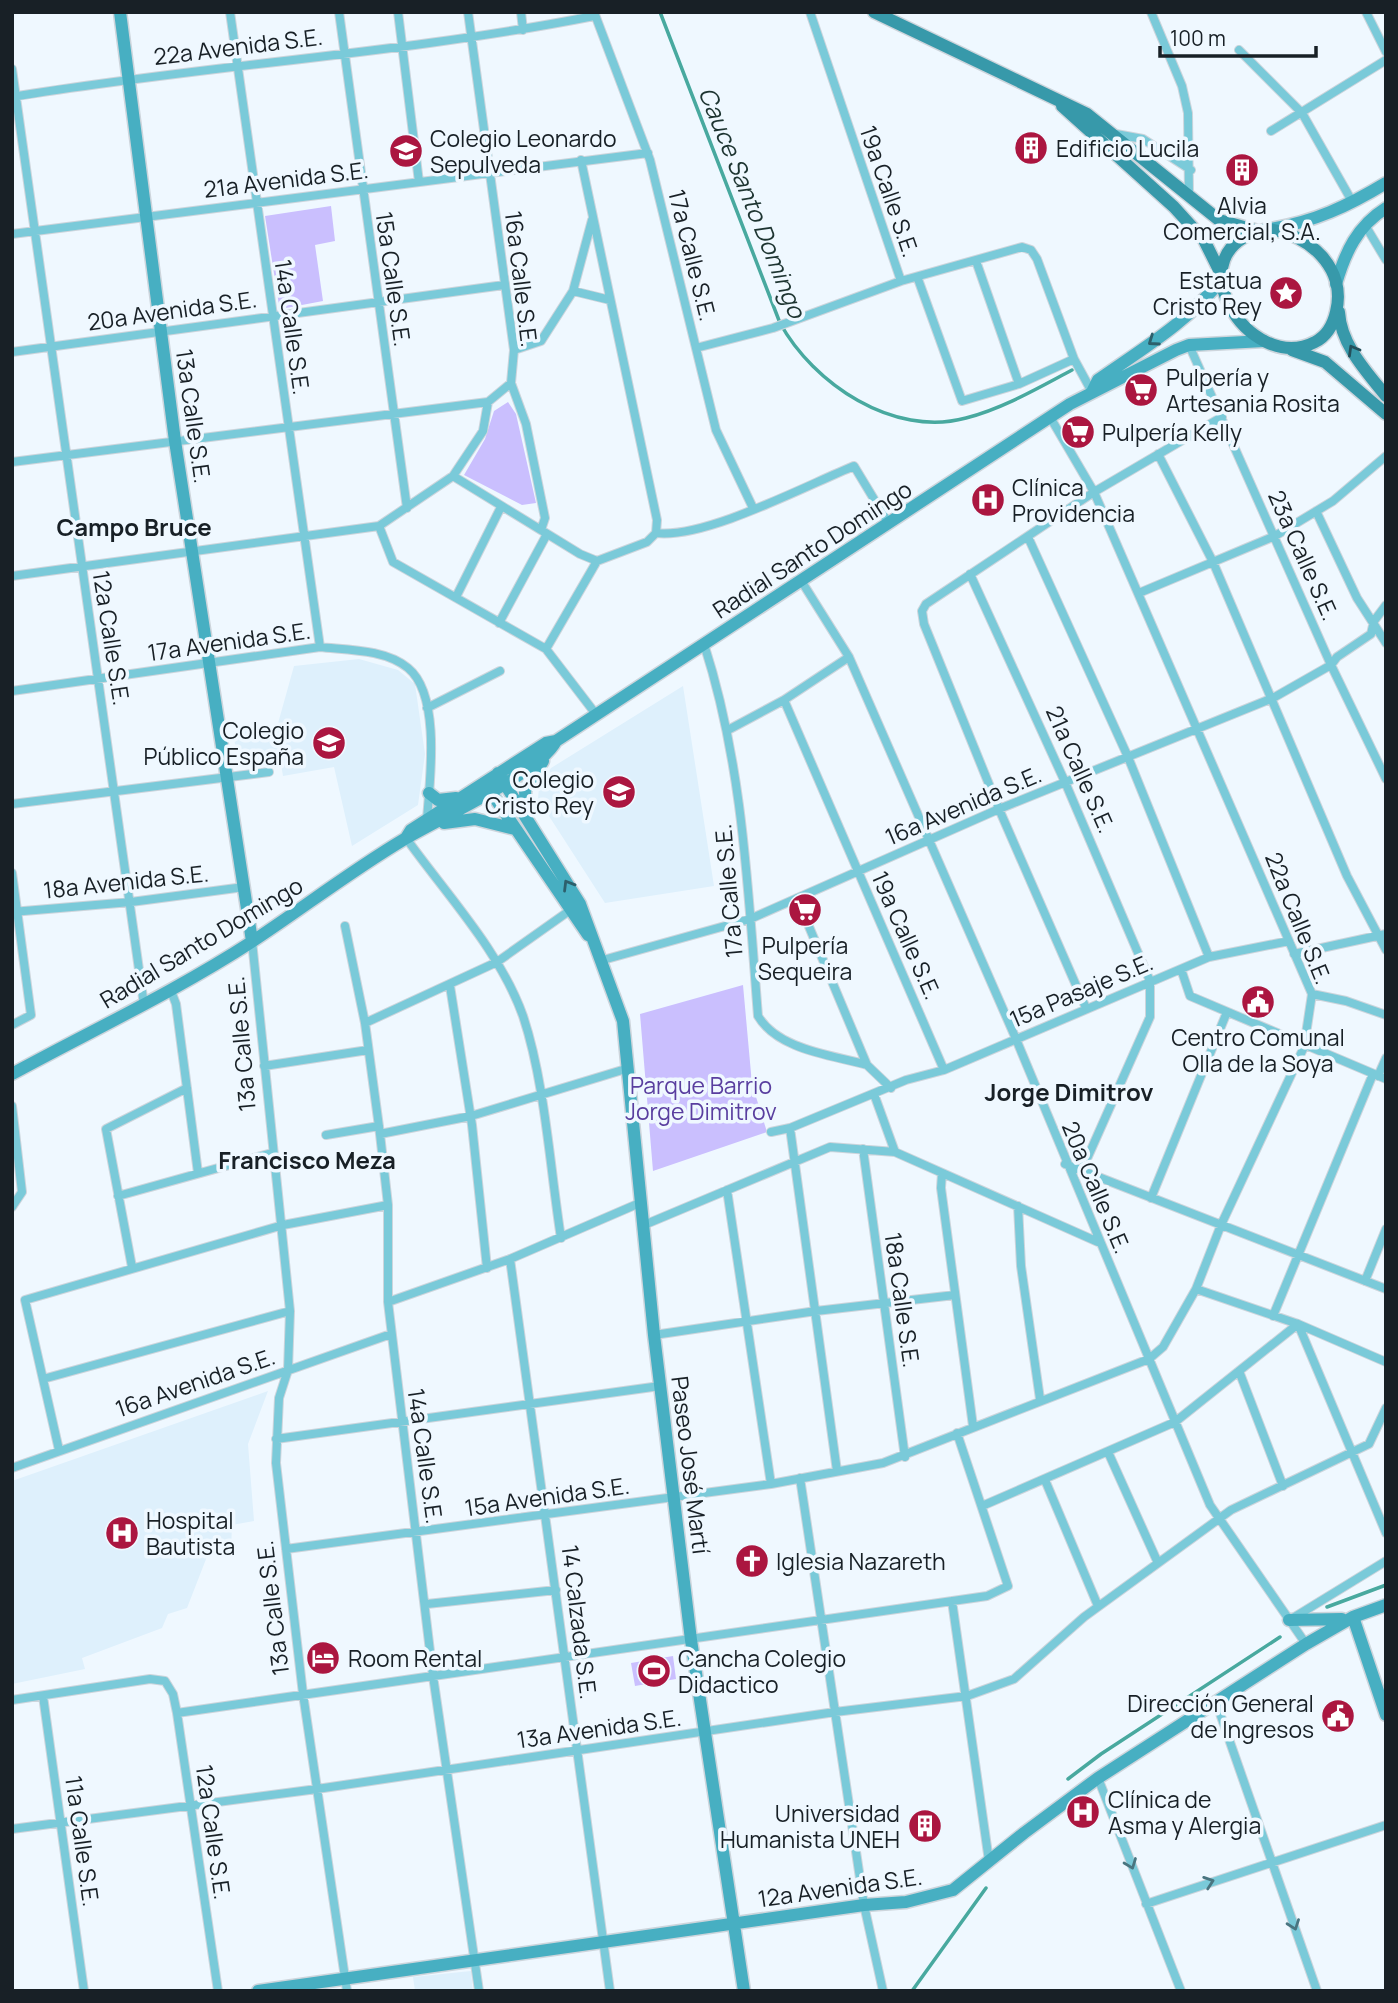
<svg xmlns="http://www.w3.org/2000/svg" width="1398" height="2003" viewBox="0 0 1398 2003" font-family="Manrope,sans-serif">
	<rect width="100%" height="100%" fill="#eff8ff"/>
	<path fill="#def0fc" d="M359 659 398 670 415 684 425 754 418 805 352 846 334 767 283 776 280 758 238 765 233 731 277 727 294 666Z
		M683 686 714 886 605 903 538 799 539 786 551 768Z
		M268 1391 248 1444 254 1521 232 1525 231 1551 208 1554 187 1608 168 1614 162 1628 82 1658 85 1669 12 1684V1481Z
		M471 1971 473 1991H415L413 1977Z"/>
	<path fill="#cabffe" d="M331 206 335 241 315 245 323 301 286 308 279 305 265 216Z
		M508 402 516 414 536 503 522 505 464 475 485 439 494 411Z
		M743 985 752 1084 767 1132 653 1171 640 1014Z
		M673 1656 676 1679 635 1686 631 1663Z"/>
	<g fill="none" stroke-linecap="round" stroke-linejoin="round">
		<path stroke="#48a99f" stroke-width="3.5" d="M660 12 780 323C813 383 893 438 966 418 1004 408 1038 388 1072 370
			M1327 1607 1386 1585
			M1068 1779 1101 1754 1280 1637
			M912 1991 986 1888"/>
		<g stroke="#cdd5dc" stroke-width="10">
			<path id="street" d="M230 12 320 647
				M339 12 407 508
				M398 12 419 182
				M468 12 514 350 511 383 526 424 545 518 541 530
				M521 12 523 30
				M594 12 650 160 716 430 753 508
				M810 12 901 281 1022 247 1031 250 1037 259 1074 359 1092 392
				M1151 12 1182 86 1188 113 1189 196
				M1366 12 1386 52
				M1239 50 1302 113 1353 203
				M12 69 144 1005
				M12 97C205 65 402 54 594 16
				M1271 131 1386 60
				M1116 134 1143 139 1191 170
				M1365 225 1386 260
				M12 234 648 153
				M976 261 1019 384
				M918 279 962 401 1019 384 1074 359
				M573 291 610 300
				M1189 345 1331 665 1386 779
				M696 348 773 328 901 281
				M514 350 541 341 573 291 592 220
				M12 352 504 285
				M1158 454 1213 562 1347 876 1386 950
				M12 462 488 402 511 383
				M453 476 580 554 597 561 647 542 656 533 657 520 581 160
				M1316 511 1357 598 1386 643
				M379 526 393 562 546 649 595 713
				M656 533C705 539 805 486 854 466L889 524
				M1028 537 1128 757 1209 957
				M970 574 1065 782 1150 981V1017L1082 1170
				M12 576 379 526 453 476 483 431 488 402
				M802 582 849 657 1016 1039 1210 1505 1306 1644
				M1139 593 1275 536 1333 501 1386 456
				M456 597 501 507
				M499 623 547 534
				M704 644C743 765 748 890 758 1016 778 1050 832 1055 867 1065
				M546 649 597 561
				M12 691 320 647C347 650 385 649 408 668 441 695 430 780 427 819
				M784 700 944 1070
				M427 708 500 671
				M728 730 784 700 849 657
				M12 804 269 772
				M406 838C446 894 500 951 523 1016 545 1082 550 1168 561 1238
				M12 873 31 1015 12 1025
				M797 898 867 1065 891 1088
				M12 912 131 902 244 887
				M345 926 365 1023 380 1134 388 1205V1302L433 1676 479 1991
				M252 941 290 1311 288 1370 279 1398 276 1463 303 1694 347 1991
				M1294 954 1386 934
				M603 960 750 919 999 809 1273 698 1331 665 1337 657 1371 634 1374 621 1386 605
				M1181 969 1190 996 1386 1079
				M450 986 472 1125 487 1268
				M171 991 176 1004 198 1173
				M1312 994 1346 1001 1386 1015
				M1086 1008 999 809 924 624 922 611 926 604 1094 492 1222 417
				M365 1023 497 962 569 911
				M264 1066 368 1050
				M1378 1076 1386 1058
				M874 1094 895 1152
				M12 1106 22 1192 12 1207
				M790 1128 837 1471
				M771 1132 790 1128 906 1080 944 1070 1209 957 1289 941
				M380 1134 471 1116 629 1068
				M326 1135 379 1126
				M863 1149 905 1457
				M1065 1164 1386 1289
				M942 1173 941 1188 973 1426
				M727 1190 771 1484
				M118 1196 272 1153
				M1151 1198 1227 1012
				M1018 1206 1021 1266 1040 1399
				M644 1225 830 1147 895 1152 1098 1242
				M510 1259 610 1991
				M132 1267 106 1129 187 1088
				M1365 1281 1386 1229
				M1196 1289 1298 1324 1386 1362
				M388 1302 510 1259 642 1202
				M1273 1316 1373 1074
				M1298 1324 1386 1533
				M654 1335 816 1311 955 1295
				M1239 1371 1283 1486
				M43 1379 290 1311
				M276 1439 660 1386
				M59 1450 25 1300 283 1225 388 1205
				M1108 1452 1158 1563
				M12 1468 391 1334
				M800 1478 864 1905 883 1991
				M1045 1480 1098 1606
				M982 1506 1175 1422 1298 1324
				M286 1549 771 1484 883 1463 1149 1359 1163 1347 1196 1289 1221 1225 1304 1047 1312 994 1094 492 1050 417
				M952 1601 989 1861
				M427 1604 556 1590
				M1293 1618 1386 1561
				M43 1696 84 1991
				M12 1700 150 1679 165 1681 173 1694 177 1713 218 1991
				M1216 1702 1317 1991
				M177 1713 987 1596 1008 1586 957 1433
				M1098 1778 1181 1991
				M12 1829 317 1789 835 1712 967 1696 1014 1679 1084 1617 1231 1510 1369 1444 1386 1408
				M1146 1904 1386 1825"/>
		</g>
		<g stroke="#cdd5dc" stroke-width="15">
			<path id="secondary" d="M120 12 175 441 252 941
				M1270 229C1314 222 1348 206 1386 183
				M1336 284C1345 253 1357 226 1386 208
				M1092 392 1098 380C1142 349 1188 322 1221 280
				M498 773 580 904 623 1021 654 1335 691 1640 744 1991
				M486 785 588 935
				M429 793 438 800 456 798
				M526 815 525 790 543 761
				M444 823 475 819 515 829
				M406 838 411 830 546 743 556 741 1070 404 1176 350 1189 345 1264 341
				M12 1074C93 1030 176 991 253 941 303 908 351 871 403 840 436 820 540 773 556 741
				M1353 1617 1386 1715
				M1289 1620 1342 1619
				M258 1991 864 1905 906 1902 953 1890 1024 1833 1098 1778 1306 1644 1353 1617 1386 1605"/>
		</g>
		<g stroke="#cdd5dc" stroke-width="15">
			<path id="primary" d="M874 12 1087 114 1219 220 1258 231
				M1062 106 1174 207 1204 240 1221 274
				M1268 229C1309 234 1347 268 1336 312 1333 325 1327 336 1315 342 1249 377 1169 248 1268 229Z
				M1339 312C1341 345 1366 371 1386 396
				M1292 350 1325 362 1386 414"/>
		</g>
		<use href="#street" stroke="#7acad9" stroke-width="8"/>
		<use href="#secondary" stroke="#47afc2" stroke-width="12"/>
		<use href="#primary" stroke="#3799aa" stroke-width="12"/>
	</g>
	<defs><path id="oneway-chevron" d="M-2-3.5L2.5 0L-2 3.5" fill="none" stroke-width="1.6" stroke-linecap="round" stroke-linejoin="round" transform="scale(1.75)"/></defs>
	<g stroke="#2d606c">
		<use href="#oneway-chevron" transform="translate(1153 341) rotate(145)"/>
		<use href="#oneway-chevron" transform="translate(568 885) rotate(-121)"/>
	</g>
	<use stroke="#24505b" href="#oneway-chevron" transform="translate(1353 350) rotate(-120)"/>
	<g stroke="#497580">
		<use href="#oneway-chevron" transform="translate(1131 1864) rotate(69)"/>
		<use href="#oneway-chevron" transform="translate(1209 1882) rotate(-19)"/>
		<use href="#oneway-chevron" transform="translate(1294 1925) rotate(70)"/>
	</g>
	<defs>
		<g id="building-disc" transform="scale(1.75)"><circle r="9.5" fill="#ab1640" stroke="#eff8ff"/><path d="M-4-6H4V6H1V3H-1V6H-4ZM-2.5-4.3h1.7v1.8h-1.7ZM.8-4.3h1.7v1.8H.8ZM-2.5-1h1.7V.8h-1.7ZM.8-1h1.7V.8H.8Z" fill="#fff"/></g>
		<g id="university-disc" transform="scale(1.75)"><circle r="9.5" fill="#ab1640" stroke="#eff8ff"/><path d="M0-5L7-2L0 1L-7-2ZM-4 1L0 2.5L4 1V4Q0 6-4 4Z" fill="#fff"/></g>
		<g id="sight-disc" transform="scale(1.75)"><circle r="9.5" fill="#ab1640" stroke="#eff8ff"/><path d="M0-6L1.8-2.2L6-1.7L2.9 1.2L3.7 5.4L0 3.3L-3.7 5.4L-2.9 1.2L-6-1.7L-1.8-2.2Z" fill="#fff"/></g>
		<g id="supermarket-disc" transform="scale(1.75)"><circle r="9.5" fill="#ab1640" stroke="#eff8ff"/><path d="M-6-5.5h2.5l.6 2H6L4.5 2H-2.5L-4.4-4H-6ZM-1.5 3.2a1.3 1.3 0 1 0 .1 0ZM3 3.2a1.3 1.3 0 1 0 .1 0Z" fill="#fff"/></g>
		<g id="hospital-disc" transform="scale(1.75)"><circle r="9.5" fill="#ab1640" stroke="#eff8ff"/><path d="M-5-5h3v3.5h4V-5h3V5h-3V1.5h-4V5h-3Z" fill="#fff"/></g>
		<g id="school-disc" transform="scale(1.75)"><circle r="9.5" fill="#ab1640" stroke="#eff8ff"/><path d="M0-5L7-2L0 1L-7-2ZM-4 1L0 2.5L4 1V4Q0 6-4 4Z" fill="#fff"/></g>
		<g id="civic-disc" transform="scale(1.75)"><circle r="9.5" fill="#ab1640" stroke="#eff8ff"/><path d="M-.6-6.5H3V-4.5H.6V-3L4-1V1h2V6H-6V1h2V-1L-.6-3ZM-1.2 2.5V6h2.4V2.5Z" fill="#fff"/></g>
		<g id="church-disc" transform="scale(1.75)"><circle r="9.5" fill="#ab1640" stroke="#eff8ff"/><path d="M-1.2-6h2.4v3.5h3.3v2.4h-3.3V6h-2.4V-.1h-3.3v-2.4h3.3Z" fill="#fff"/></g>
		<g id="hotel-disc" transform="scale(1.75)"><circle r="9.5" fill="#ab1640" stroke="#eff8ff"/><path d="M-6-4.5h1.5V1H6V5H4.5V3h-9V5H-6ZM-4 0a1.8 1.8 0 1 1 3.6 0ZM.5 0V-2.5h3Q6-2.5 6 0Z" fill="#fff"/></g>
		<g id="stadium-disc" transform="scale(1.75)"><circle r="9.5" fill="#ab1640" stroke="#eff8ff"/><path d="M0-5a6.5 5 0 1 0 0 10a6.5 5 0 1 0 0-10ZM-3.5-1.8h7v3.6h-7Z" fill="#fff"/></g>
	</defs>
	<g fill-rule="evenodd">
		<use href="#building-disc" x="1031" y="148"/>
		<use href="#university-disc" x="406" y="151"/>
		<use href="#building-disc" x="1242" y="170"/>
		<use href="#sight-disc" x="1286" y="293"/>
		<use href="#supermarket-disc" x="1141" y="390"/>
		<use href="#supermarket-disc" x="1078" y="432"/>
		<use href="#hospital-disc" x="988" y="500"/>
		<use href="#school-disc" x="329" y="743"/>
		<use href="#school-disc" x="619" y="792"/>
		<use href="#supermarket-disc" x="805" y="910"/>
		<use href="#civic-disc" x="1258" y="1002"/>
		<use href="#hospital-disc" x="122" y="1533"/>
		<use href="#church-disc" x="752" y="1561"/>
		<use href="#hotel-disc" x="323" y="1658"/>
		<use href="#stadium-disc" x="654" y="1671"/>
		<use href="#civic-disc" x="1338" y="1716"/>
		<use href="#hospital-disc" x="1083" y="1812"/>
		<use href="#building-disc" x="925" y="1826"/>
	</g>
	<g text-anchor="middle" dominant-baseline="central" stroke-width="7" stroke-linejoin="round" paint-order="stroke">
		<g font-size="23" fill="#182026" stroke="#eff8ff">
			<text transform="translate(238 46) rotate(-7)">22a Avenida S.E.</text>
			<text transform="translate(286 179) rotate(-7)">21a Avenida S.E.</text>
			<text transform="translate(890 191) rotate(71)">19a Calle S.E.</text>
			<text transform="translate(693 255) rotate(76)">17a Calle S.E.</text>
			<text transform="translate(394 279) rotate(82)">15a Calle S.E.</text>
			<text transform="translate(522 279) rotate(83)">16a Calle S.E.</text>
			<text transform="translate(172 310) rotate(-8)">20a Avenida S.E.</text>
			<text transform="translate(293 327) rotate(82)">14a Calle S.E.</text>
			<text transform="translate(194 416) rotate(82)">13a Calle S.E.</text>
			<text transform="translate(812 549) rotate(-33)">Radial Santo Domingo</text>
			<text transform="translate(1304 555) rotate(66)">23a Calle S.E.</text>
			<text transform="translate(112 638) rotate(81)">12a Calle S.E.</text>
			<text transform="translate(229 641) rotate(-8)">17a Avenida S.E.</text>
			<text transform="translate(1081 769) rotate(66)">21a Calle S.E.</text>
			<text transform="translate(963 805) rotate(-23)">16a Avenida S.E.</text>
			<text transform="translate(126 881) rotate(-6)">18a Avenida S.E.</text>
			<text transform="translate(728 891) rotate(-95)">17a Calle S.E.</text>
			<text transform="translate(1299 918) rotate(68)">22a Calle S.E.</text>
			<text transform="translate(907 935) rotate(66)">19a Calle S.E.</text>
			<text transform="translate(201 942) rotate(-31)">Radial Santo Domingo</text>
			<text transform="translate(1081 990) rotate(-23)">15a Pasaje S.E.</text>
			<text transform="translate(241 1044) rotate(-95)">13a Calle S.E.</text>
			<text transform="translate(1097 1187) rotate(67)">20a Calle S.E.</text>
			<text transform="translate(903 1300) rotate(82)">18a Calle S.E.</text>
			<text transform="translate(195 1382) rotate(-19)">16a Avenida S.E.</text>
			<text transform="translate(426 1456) rotate(82)">14a Calle S.E.</text>
			<text transform="translate(691 1465) rotate(83)">Paseo José Martí</text>
			<text transform="translate(547 1496) rotate(-8)">15a Avenida S.E.</text>
			<text transform="translate(272 1608) rotate(-97)">13a Calle S.E.</text>
			<text transform="translate(580 1622) rotate(83)">14 Calzada S.E.</text>
			<text transform="translate(599 1728) rotate(-8)">13a Avenida S.E.</text>
			<text transform="translate(214 1832) rotate(82)">12a Calle S.E.</text>
			<text transform="translate(83 1841) rotate(82)">11a Calle S.E.</text>
			<text transform="translate(840 1887) rotate(-8)">12a Avenida S.E.</text>
		</g>
		<g font-size="23" fill="#182026" stroke="#eff8ff" text-anchor="start">
			<text x="430" y="138">Colegio Leonardo<tspan x="430" dy="26">Sepulveda</tspan></text>
			<text x="1056" y="148">Edificio Lucila</text>
			<text x="1242" y="205" text-anchor="middle">Alvia<tspan x="1242" dy="26">Comercial, S.A.</tspan></text>
			<text x="1262" y="280" text-anchor="end">Estatua<tspan x="1262" dy="26">Cristo Rey</tspan></text>
			<text x="1166" y="377">Pulpería y<tspan x="1166" dy="26">Artesania Rosita</tspan></text>
			<text x="1102" y="432">Pulpería Kelly</text>
			<text x="1012" y="487">Clínica<tspan x="1012" dy="26">Providencia</tspan></text>
			<text x="304" y="730" text-anchor="end">Colegio<tspan x="304" dy="26">Público España</tspan></text>
			<text x="594" y="779" text-anchor="end">Colegio<tspan x="594" dy="26">Cristo Rey</tspan></text>
			<text x="805" y="945" text-anchor="middle">Pulpería<tspan x="805" dy="26">Sequeira</tspan></text>
			<text x="1258" y="1037" text-anchor="middle">Centro Comunal<tspan x="1258" dy="26">Olla de la Soya</tspan></text>
			<text x="146" y="1520">Hospital<tspan x="146" dy="26">Bautista</tspan></text>
			<text x="776" y="1561">Iglesia Nazareth</text>
			<text x="348" y="1658">Room Rental</text>
			<text x="678" y="1658">Cancha Colegio<tspan x="678" dy="26">Didactico</tspan></text>
			<text x="1314" y="1703" text-anchor="end">Dirección General<tspan x="1314" dy="26">de Ingresos</tspan></text>
			<text x="1108" y="1799">Clínica de<tspan x="1108" dy="26">Asma y Alergia</tspan></text>
			<text x="900" y="1813" text-anchor="end">Universidad<tspan x="900" dy="26">Humanista UNEH</tspan></text>
		</g>
		<g font-size="23" fill="#593e9f" stroke="#eff8ff">
			<text x="701" y="1085">Parque Barrio<tspan x="701" dy="26">Jorge Dimitrov</tspan></text>
		</g>
		<g font-size="24" font-style="italic" fill="#1d3431" stroke="#eff8ff">
			<text transform="translate(753 202) rotate(68)">Cauce Santo Domingo</text>
		</g>
		<g font-size="24" font-weight="bold" fill="#182026" stroke="#eff8ff">
			<text x="134" y="526">Campo Bruce</text>
			<text x="1069" y="1091">Jorge Dimitrov</text>
			<text x="307" y="1159">Francisco Meza</text>
		</g>
	</g>
	<rect width="1398" height="2003" fill="none" stroke="#182026" stroke-width="28"/>
	<path d="M1160 46v10h156v-10" fill="none" stroke="#182026" stroke-width="3.5"/>
	<text x="1170" y="46" font-size="21" fill="#182026" stroke="#eff8ff" stroke-width="5" paint-order="stroke">100 m</text>
</svg>
